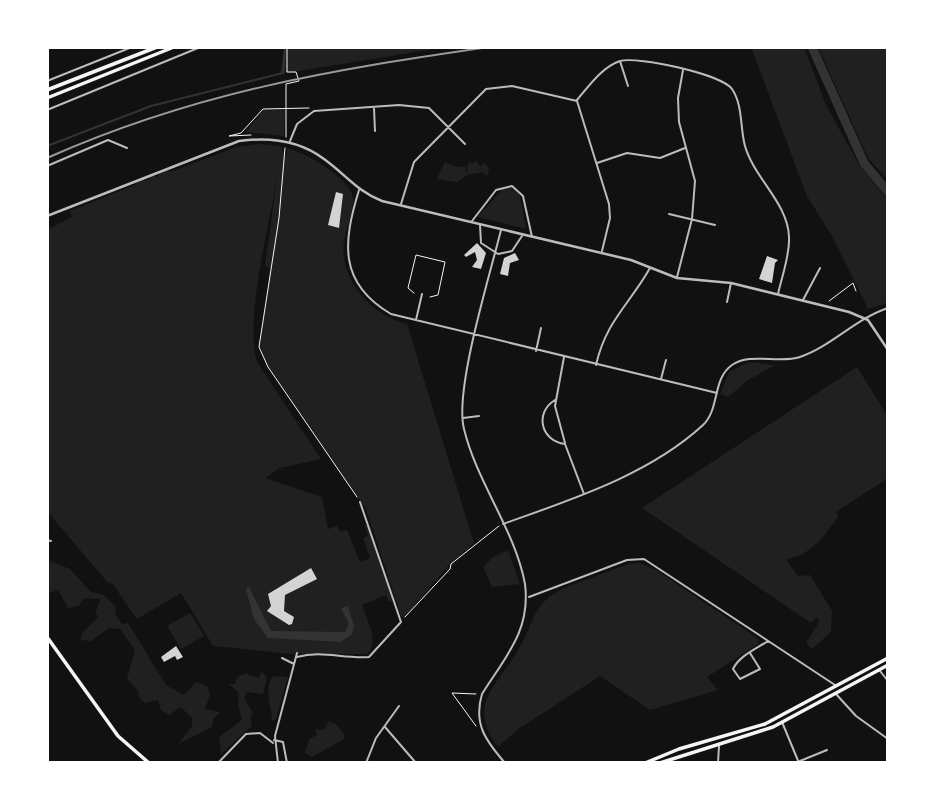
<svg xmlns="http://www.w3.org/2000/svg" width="935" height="810" viewBox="0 0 935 810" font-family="'Exo 2',sans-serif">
	<rect width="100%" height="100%" fill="#111"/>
	<path fill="#202020" d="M284 47H447L280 74Z
		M751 47H804L825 103 858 163 888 200V303L868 309 832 236 807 196Z
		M818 47H888V180L868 158Z
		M263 110H285L284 136 246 132Z
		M259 144 281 146 286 157 287 148C304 152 351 178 353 198 354 211 346 228 344 241 339 280 371 315 407 324L474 543 449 565 404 618 401 616 366 509 267 365 260 346 270 269 265 266 278 171C271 220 244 317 257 362L321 459 280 468 265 478 322 497 328 529 337 526 340 532 347 530 360 562 370 558 363 538 368 536 365 526 368 525 393 600 389 602 386 595 362 605C367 620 379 640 368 654H292L213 646 181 593 137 619 112 583 109 584 47 511V230L72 217 70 211 135 185 139 180H149L150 174 156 177 166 169 170 172 237 147Z
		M469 161 472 164 476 161 480 166 484 163 489 168 487 177 483 172 467 175 457 182 437 179 445 162 457 167 465 166 466 174Z
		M504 188H511L520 196 526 229 477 217Z
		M749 362 776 365 748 380 728 397 720 394 729 372Z
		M857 367 888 417V478L836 512 838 517 820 541 802 555 786 559 798 576 810 575 832 611 831 632 812 649 806 643 819 622 817 617 811 623 642 508Z
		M508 550 520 584 492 587 483 567 493 557Z
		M47 560 70 569 91 592 104 595 116 607 115 614 122 624 128 623 166 685 184 695 196 682 207 686 210 695 205 709 220 712 213 719 212 727 178 744 192 726V718L181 707 169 715 161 710 158 700 145 703 140 699 138 691 127 679 135 650 120 629 109 628 91 641 80 640 83 632 98 617 95 612 101 599 84 598 79 606 68 608 58 590 47 594Z
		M640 563 656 570 759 639 758 644 707 677 718 690 650 710 600 676 517 730 498 747C463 702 503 682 522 643 531 626 533 611 549 597 563 586 609 572 628 564Z
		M190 613 204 636 181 649 167 626Z
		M262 672 267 677 263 694 247 692 244 698 253 713 250 717 252 726 221 754 219 737 242 720 238 703 239 693 229 684H235L237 677 246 673 258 678Z
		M273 676 288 677 276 719 272 721C272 706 263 691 273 676Z
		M329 721 336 724 344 734V739L312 757 305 753 309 739 317 735 315 729 324 730Z"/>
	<path fill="#333" d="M249 587 271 631 345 632 349 624 341 608 348 606 354 626 352 634 341 642 268 638 254 619 246 589Z"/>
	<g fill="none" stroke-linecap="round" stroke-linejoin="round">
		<path stroke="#333" stroke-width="2" d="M47 146 151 106 283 73 285 47"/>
		<path stroke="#333" stroke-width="9" d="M812 47 864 163 888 192"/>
	</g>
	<path fill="#d3d3d3" d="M336 192 343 194 339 228 328 225Z
		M477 243 486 253 481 269 472 267 477 260 475 252 466 257 464 255Z
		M515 253 519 260 510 263 508 276 500 274 504 258Z
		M767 256 778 260 775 263 772 283 759 279Z
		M311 568 317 579 285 595 284 611 294 617 292 624 289 625 267 611 271 606 268 594Z
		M176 646 183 657 177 660 175 656 164 662 161 657Z"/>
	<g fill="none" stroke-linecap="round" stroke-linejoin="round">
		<path stroke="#f5f5f5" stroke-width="1" d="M251 135 229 136 241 133 263 109 309 108
			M286 137V84L299 81 296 72H287V47
			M285 148 279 218 259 347 268 367 357 497
			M414 293 408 288 416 255 445 262 438 295 430 297
			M829 301 853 283 856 291
			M405 617 450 569 451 564 499 526
			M476 726 452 693 476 694"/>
		<path stroke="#bcbcbc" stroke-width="2" d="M620 61 628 86
			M47 81 132 47
			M577 100C589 86 602 67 620 61 638 56 721 74 732 89 743 105 740 128 745 146 754 178 788 203 789 237 790 255 782 276 778 294
			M374 108 375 131
			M47 110 198 48 230 47
			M290 141 297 124 314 111 399 105 429 108 465 144
			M597 163 627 153 660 158 685 148
			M47 166 108 140 127 148
			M359 190C343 242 338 283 391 314L717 393
			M401 204 414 162 486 89 512 86 577 101 609 204 610 218 602 251
			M669 214 715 225
			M472 221 496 190 512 186 523 196 532 237
			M480 225 481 243 498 254 512 251 522 236
			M501 230C490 275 454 390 464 429 477 483 515 530 525 584 531 631 505 657 482 694 473 724 486 741 505 763
			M677 277 692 219 695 181 679 122 678 98 683 70
			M803 300 820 268
			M727 302 731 283
			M416 320 422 294
			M536 351 541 328
			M564 357 555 406 565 443
			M596 365C606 321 629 305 650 268
			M661 379 666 360
			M555 400C534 413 541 441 565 444L584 494
			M463 418 479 416
			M503 524C570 500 649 475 703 425 720 409 712 379 732 365 750 352 779 364 800 357 832 346 855 319 888 308
			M47 540 51 541
			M529 597 627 560 644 559 835 685
			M750 653 760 669 740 679 733 669C739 656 756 649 768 641
			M297 657C322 650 343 659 369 657L401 622 360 502
			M282 658 294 664
			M880 671 888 681
			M836 694 856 716 888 739
			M782 722 799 763
			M385 727 416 763
			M274 740 283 742 287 763
			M218 763 246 734 260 733 273 743
			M278 763 275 736 297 653
			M366 763 376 738 399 706
			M718 763 719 746
			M795 763 827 750"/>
		<path stroke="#bcbcbc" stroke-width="2.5" d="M47 216 239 141C269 137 299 140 324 159 345 174 358 192 382 201L631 260 677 278 731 283 849 312 868 320 888 350"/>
		<path stroke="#f5f5f5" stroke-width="3.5" d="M47 637 118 736 149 763
			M645 763 679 749 765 724 888 658
			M660 763 773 727 888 665"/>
		<path stroke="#f5f5f5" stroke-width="3.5" d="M47 90 157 47
			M47 98 174 47"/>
		<path stroke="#9a9a9a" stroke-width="2" d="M47 158C196 92 330 70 489 47"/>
	</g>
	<rect width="935" height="810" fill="none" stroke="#ffffff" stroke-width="98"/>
</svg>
